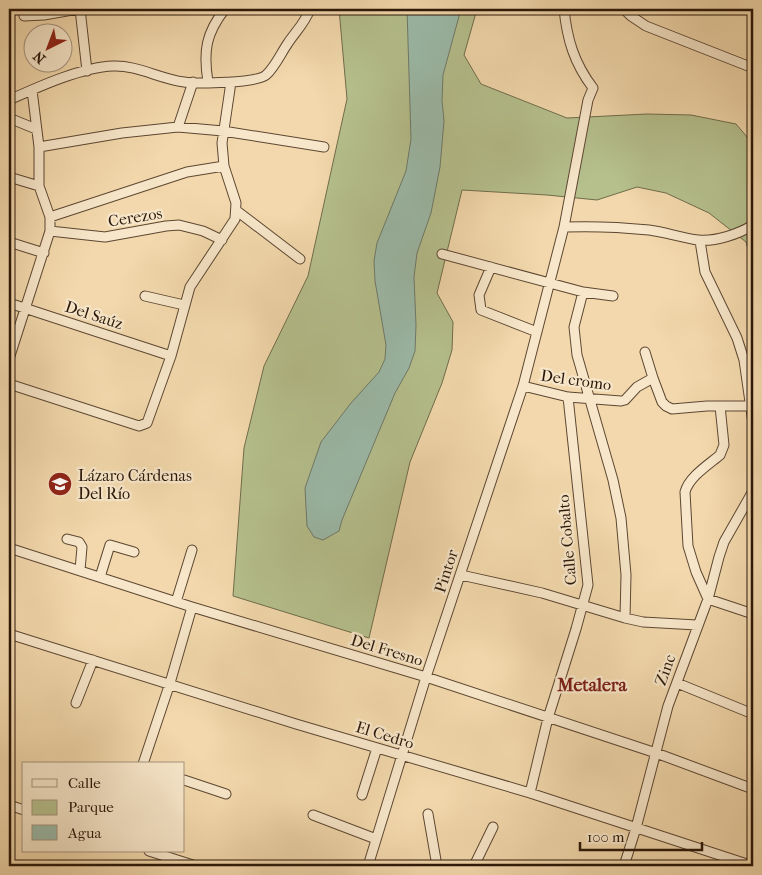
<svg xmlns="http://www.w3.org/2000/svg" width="762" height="875" viewBox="0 0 762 875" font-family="'IM FELL French Canon',serif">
	<rect width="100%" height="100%" fill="#f2d8ac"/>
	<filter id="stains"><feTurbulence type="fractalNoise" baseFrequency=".004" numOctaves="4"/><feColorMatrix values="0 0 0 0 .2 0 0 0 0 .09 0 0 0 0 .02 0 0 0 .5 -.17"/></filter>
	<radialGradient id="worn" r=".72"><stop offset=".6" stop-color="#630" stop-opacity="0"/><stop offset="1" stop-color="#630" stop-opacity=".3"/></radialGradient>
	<path fill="#b5c08d" stroke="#706c4b" d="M339 9H477L464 55 481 84 567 118 647 114 691 115 736 124 753 144V267L746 242 709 213 666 193 637 187 597 200 547 195 462 190 437 293 453 322 452 350 442 383 410 462 369 638 233 596 244 448 264 366 308 276 347 99Z"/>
	<path fill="#9bbaa9" stroke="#6e7969" d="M407 9H461L443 75 442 101 444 121 440 167 431 213 417 253 414 277 416 325 415 351 409 368 395 393 342 520 339 531 323 540 314 537 307 526 305 488 321 442 351 403 379 372 385 359 386 345 375 281 374 261 377 243 406 171 411 139Z"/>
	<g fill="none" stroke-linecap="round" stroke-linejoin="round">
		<g stroke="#5d4732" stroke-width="11">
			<path id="minor" d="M80 9 87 71
				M624 9 631 16 646 26 753 68
				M24 16 44 15 78 9
				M208 82C203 51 206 33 225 9
				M9 100C38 87 82 67 113 66 137 65 160 79 184 82 198 84 257 83 266 75 275 67 281 53 288 43 296 31 305 23 310 9
				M9 118 36 129
				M178 127 193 82
				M39 147 122 133 178 127 223 131 324 147
				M9 177 39 186
				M237 211 300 259
				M50 217 187 172 224 166
				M564 227 588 100 593 88C574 63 567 39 564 9
				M50 231 105 237 166 226 179 225 203 231 222 240
				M700 241 705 272 737 338 744 360 753 423
				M9 242 44 253
				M442 254 583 292 574 327 577 355 613 480 621 518 626 575 625 618
				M491 267 479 295 481 310 537 332
				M583 292 613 296
				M145 296 184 305
				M9 303 171 356
				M645 352 653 378
				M9 359 50 231V217L39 186V147L32 90
				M9 384 139 426 147 423 171 356 190 287 235 219 236 203 224 166 222 143 231 82
				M523 386 568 397 621 401 625 400 637 387 653 378 662 402 666 406 672 409 707 406H750
				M720 406 724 445 720 455C708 465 689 477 685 492L688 546 696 572 708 599 753 614
				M67 539 79 542 82 547 80 570
				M9 548 192 607 426 677 656 753 753 789
				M461 575 542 593 625 618 643 622 697 625
				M100 577 110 545 134 552
				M176 602 192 550
				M9 634 296 724 530 793 753 866
				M677 683 753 714
				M76 703 93 660
				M143 764 170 683 192 607
				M184 780 226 794
				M530 793 548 718 576 629 588 585 568 397
				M362 795 377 748
				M9 805 24 810
				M428 814 437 866
				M313 815 376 839
				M149 851 196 866
				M368 866 426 677 523 386 564 227C592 226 620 227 649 230 665 232 682 238 698 240 715 242 739 234 753 225
				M474 866 493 827
				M624 866 636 828 668 706 708 599 719 557 724 542 753 491"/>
		</g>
		<use href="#minor" stroke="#f7e6c9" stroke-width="9"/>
	</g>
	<defs>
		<g id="school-disc" transform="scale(1.25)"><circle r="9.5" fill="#8f2418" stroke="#f7e6c9"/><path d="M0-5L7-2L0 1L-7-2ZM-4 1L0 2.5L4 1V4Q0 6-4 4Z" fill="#fff"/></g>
	</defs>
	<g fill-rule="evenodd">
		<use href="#school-disc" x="60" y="484"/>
	</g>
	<g text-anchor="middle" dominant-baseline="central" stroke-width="4.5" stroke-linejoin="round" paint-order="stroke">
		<g font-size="16" fill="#2b1709" stroke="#f7e6c9">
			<text transform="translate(135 217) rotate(-9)">Cerezos</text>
			<text transform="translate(94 315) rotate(18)">Del Saúz</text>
			<text transform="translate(576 380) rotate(8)">Del cromo</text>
			<text transform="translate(567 540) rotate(-95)">Calle Cobalto</text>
			<text transform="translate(446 571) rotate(-72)">Pintor</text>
			<text transform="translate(387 650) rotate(17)">Del Fresno</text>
			<text transform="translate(665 670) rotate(-70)">Zinc</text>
			<text transform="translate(385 735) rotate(17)">El Cedro</text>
		</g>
		<g font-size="16" fill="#2b1709" stroke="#f7e6c9" text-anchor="start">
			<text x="78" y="475">Lázaro Cárdenas<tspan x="78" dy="18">Del Río</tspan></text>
		</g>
		<g font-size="18" font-weight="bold" fill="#7a1f14" stroke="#f7e6c9">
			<text x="592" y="685">Metalera</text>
		</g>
	</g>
	<rect width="762" height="875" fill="none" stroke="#f2d8ac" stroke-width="30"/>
	<rect x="10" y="10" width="742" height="855" fill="none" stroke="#2b1709" stroke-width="2.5"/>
	<rect x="15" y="15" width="732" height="845" fill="none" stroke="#2b1709"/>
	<rect x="22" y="762" width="162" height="90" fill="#f7e6c9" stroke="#a5937c"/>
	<rect x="32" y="779" width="25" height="8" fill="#f7e6c9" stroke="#a5937c"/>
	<text x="68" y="788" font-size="15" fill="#2b1709">Calle</text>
	<rect x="32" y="800" width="25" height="15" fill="#b5c08d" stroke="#a5937c"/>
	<text x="68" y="812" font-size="15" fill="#2b1709">Parque</text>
	<rect x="32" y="825" width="25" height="15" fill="#9bbaa9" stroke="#a5937c"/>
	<text x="68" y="838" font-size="15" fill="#2b1709">Agua</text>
	<g transform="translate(48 48) rotate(222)"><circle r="24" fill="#f7e6c9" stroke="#a5937c"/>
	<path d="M0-4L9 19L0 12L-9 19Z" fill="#8f2418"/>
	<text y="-8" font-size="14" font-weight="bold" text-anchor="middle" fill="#2b1709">N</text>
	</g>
	<path d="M580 842v8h122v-8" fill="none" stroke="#2b1709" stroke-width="2.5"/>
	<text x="587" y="842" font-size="15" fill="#2b1709" stroke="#f7e6c9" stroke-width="4" paint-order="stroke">100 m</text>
	<rect width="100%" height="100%" filter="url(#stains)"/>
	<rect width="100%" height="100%" fill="url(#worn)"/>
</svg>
